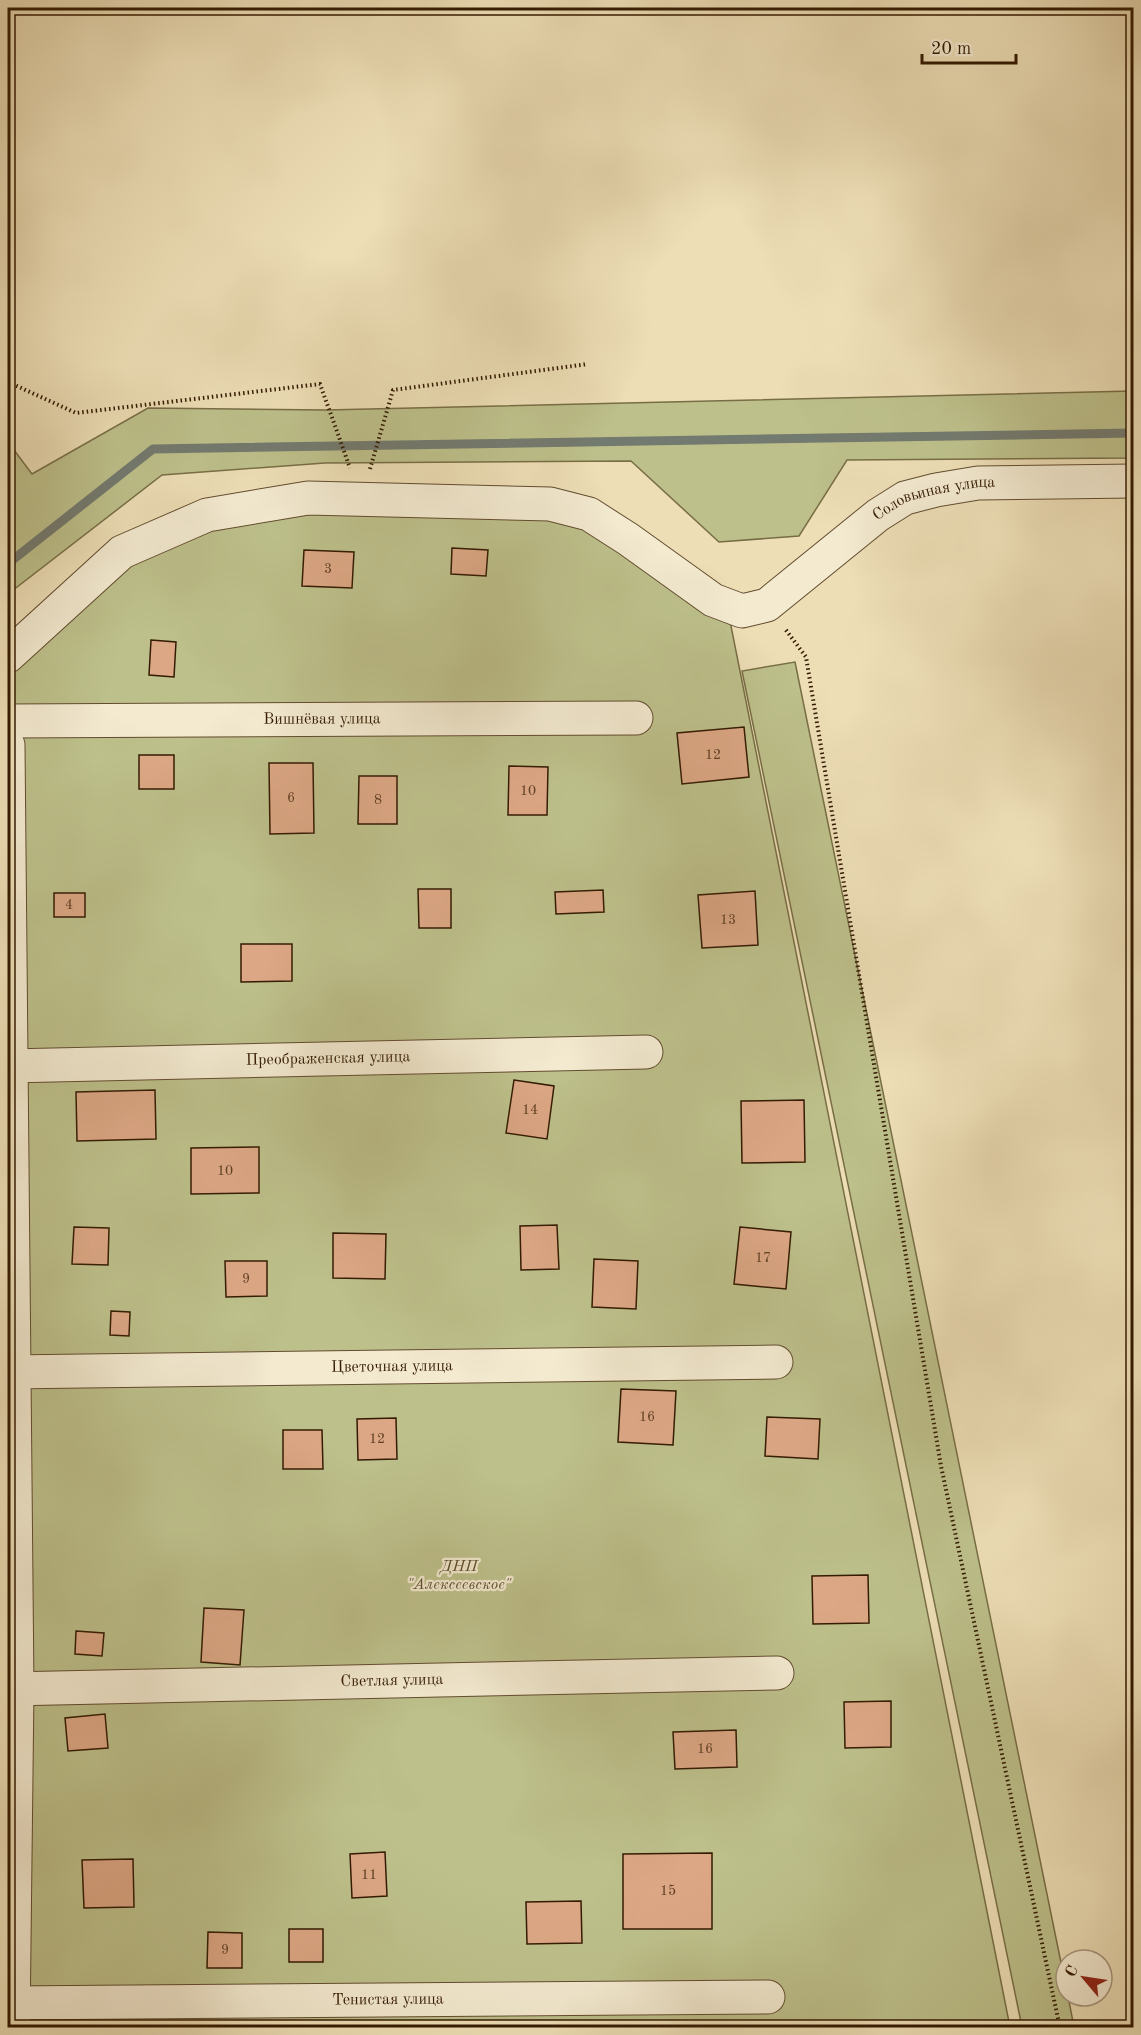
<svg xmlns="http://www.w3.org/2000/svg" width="1141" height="2035" viewBox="0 0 1141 2035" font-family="'Old Standard TT',serif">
	<rect width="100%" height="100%" fill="#eddeb6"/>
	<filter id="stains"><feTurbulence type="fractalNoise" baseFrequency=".00333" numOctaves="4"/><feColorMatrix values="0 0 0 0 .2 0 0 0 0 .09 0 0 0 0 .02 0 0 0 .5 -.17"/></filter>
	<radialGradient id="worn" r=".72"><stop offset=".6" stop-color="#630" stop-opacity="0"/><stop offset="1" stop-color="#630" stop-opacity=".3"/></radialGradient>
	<path fill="#bdc08b" stroke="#786e46" stroke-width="1.5" d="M1133 391V458L847 460 799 536 719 542 631 461 325 463 162 475 8 594V442L32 474 148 408 326 410Z
		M403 501 580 518 730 621 1010 2027 8 2028V662L122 558 209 527Z
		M795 662 1066 1987V1996H1068L1074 2027H1022L742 671Z"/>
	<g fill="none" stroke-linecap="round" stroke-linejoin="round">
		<path stroke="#737a6f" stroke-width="9" d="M8 560 10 562 153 449 1134 433"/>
	</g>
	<path fill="#dca785" stroke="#341b02" stroke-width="1.5" d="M452 548 488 550 486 576 451 574Z
		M304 550 354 552 352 588 302 586Z
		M151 640 176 642 174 677 149 675Z
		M744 727 749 777 682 784 677 733Z
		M139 755H174V789H139Z
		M269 763H313L314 833 270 834Z
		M509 766 548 767 547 815H508Z
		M359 776H397V824H358Z
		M418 889H451V928H419Z
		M603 890 604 912 556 914 555 892Z
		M755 891 758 945 702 948 698 895Z
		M54 893H85V917H54Z
		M241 944H292V981L241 982Z
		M514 1080 554 1086 547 1139 506 1133Z
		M155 1090 156 1139 77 1141 76 1092Z
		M804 1100 805 1162 742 1163 741 1101Z
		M259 1147V1193L191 1194V1148Z
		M557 1225 559 1269 521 1270 520 1226Z
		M74 1227 109 1228 108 1265 72 1264Z
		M740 1227 791 1232 786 1289 734 1284Z
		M333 1233 386 1234 385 1279 333 1278Z
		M594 1259 638 1261 636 1309 592 1307Z
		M225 1261H267V1296L226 1297Z
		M111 1311 130 1312 129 1336 110 1335Z
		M621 1389 676 1391 673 1445 618 1442Z
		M767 1417 820 1419 818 1459 765 1456Z
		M396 1418 397 1459 358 1460 357 1419Z
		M283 1430H322L323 1469H283Z
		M868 1575 869 1623 813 1624 812 1576Z
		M204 1608 244 1610 240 1665 201 1662Z
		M76 1631 104 1633 102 1656 75 1654Z
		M891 1701V1747L845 1748 844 1702Z
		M105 1714 108 1748 68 1751 65 1718Z
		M736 1730 737 1767 675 1769 673 1732Z
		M385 1852 387 1896 352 1898 350 1854Z
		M712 1853V1929H623V1854Z
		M133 1859 134 1907 84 1908 82 1860Z
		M581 1901 582 1943 527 1944 526 1902Z
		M289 1929H323V1962H289Z
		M208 1932 242 1933V1968H207Z"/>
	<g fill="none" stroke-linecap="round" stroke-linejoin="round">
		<g stroke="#624c2f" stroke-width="35">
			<g id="minor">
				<path id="s1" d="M8 656 122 552 207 515 308 498 550 504 589 514 628 539 713 600 742 611 767 605 878 515 905 498 936 490 978 483 1134 481"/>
				<path id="s2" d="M8 721 636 718"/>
				<path d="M8 745 17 1689 13 2028"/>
				<path id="s3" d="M8 1066 646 1052"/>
				<path id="s4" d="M8 1372 776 1362"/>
				<path id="s5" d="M8 1689 777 1673"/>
				<path id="s6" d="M8 2003 768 1997"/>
			</g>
		</g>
		<path stroke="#341b02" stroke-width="4" stroke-dasharray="1.5 3" stroke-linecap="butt" d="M8 382 76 413 320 384 350 468
			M370 469 393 390 588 364
			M786 630 806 657 941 1466 1060 2028"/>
		<use href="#minor" stroke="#f3ead0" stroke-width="33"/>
	</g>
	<g text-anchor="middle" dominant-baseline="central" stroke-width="4.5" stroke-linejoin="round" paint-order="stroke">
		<g font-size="14" fill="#5e3e23">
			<text x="328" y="569">3</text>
			<text x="713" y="755">12</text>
			<text x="528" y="791">10</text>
			<text x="291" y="798">6</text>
			<text x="378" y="800">8</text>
			<text x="69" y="905">4</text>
			<text x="728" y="920">13</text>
			<text x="530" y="1110">14</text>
			<text x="225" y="1171">10</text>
			<text x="763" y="1258">17</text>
			<text x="246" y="1279">9</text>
			<text x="647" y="1417">16</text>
			<text x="377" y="1439">12</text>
			<text x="705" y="1749">16</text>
			<text x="369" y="1875">11</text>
			<text x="668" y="1891">15</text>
			<text x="225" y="1950">9</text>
		</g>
		<g font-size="16" fill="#341b02" stroke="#f3ead0">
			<text stroke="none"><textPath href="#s1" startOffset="1042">Соловьиная улица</textPath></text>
			<text stroke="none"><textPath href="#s2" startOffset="314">Вишнёвая улица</textPath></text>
			<text stroke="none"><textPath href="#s3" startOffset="320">Преображенская улица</textPath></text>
			<text stroke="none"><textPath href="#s4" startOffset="384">Цветочная улица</textPath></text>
			<text stroke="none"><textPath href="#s5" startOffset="384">Светлая улица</textPath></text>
			<text stroke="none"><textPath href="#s6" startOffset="380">Тенистая улица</textPath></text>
		</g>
		<g font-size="16" font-style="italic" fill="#5d4d2b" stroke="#f3ead0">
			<text x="459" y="1567">ДНП<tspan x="459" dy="18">"Алексеевское"</tspan></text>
		</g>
	</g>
	<rect width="1141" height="2035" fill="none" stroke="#eddeb6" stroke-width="30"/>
	<rect x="9" y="9" width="1123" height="2017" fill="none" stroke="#341b02" stroke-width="3"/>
	<rect x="15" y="15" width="1111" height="2005" fill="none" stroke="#341b02" stroke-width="1.5"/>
	<g transform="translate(1084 1978) rotate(299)"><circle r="28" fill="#f3ead0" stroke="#a7977e" stroke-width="1.5"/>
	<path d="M0-4.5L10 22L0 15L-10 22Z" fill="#8f2418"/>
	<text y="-9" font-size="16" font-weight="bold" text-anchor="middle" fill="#341b02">С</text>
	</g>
	<path d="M922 54v9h94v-9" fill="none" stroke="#341b02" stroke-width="3"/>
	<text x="931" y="54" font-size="18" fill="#341b02" stroke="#f3ead0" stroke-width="4.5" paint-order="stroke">20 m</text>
	<rect width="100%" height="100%" filter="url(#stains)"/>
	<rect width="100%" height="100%" fill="url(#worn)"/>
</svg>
